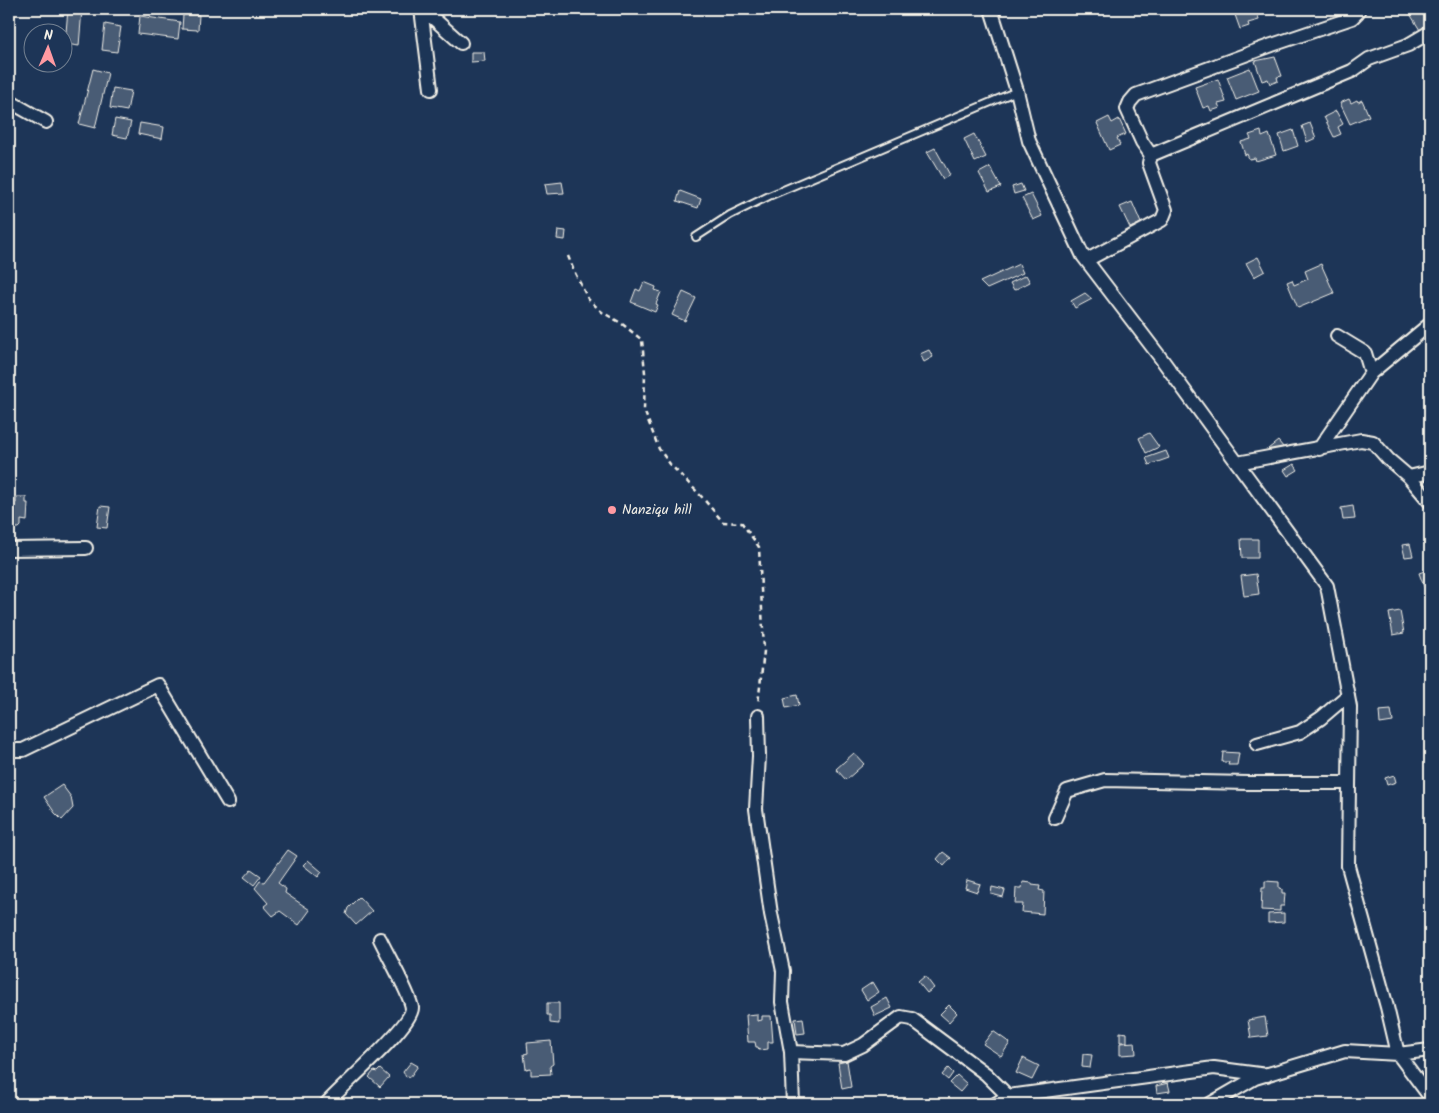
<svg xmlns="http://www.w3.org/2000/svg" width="1439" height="1113" viewBox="0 0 1439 1113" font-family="Kalam,sans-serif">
	<rect width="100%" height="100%" fill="#1d3557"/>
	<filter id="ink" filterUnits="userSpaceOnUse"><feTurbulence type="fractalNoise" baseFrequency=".02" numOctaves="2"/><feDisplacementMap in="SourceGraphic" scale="10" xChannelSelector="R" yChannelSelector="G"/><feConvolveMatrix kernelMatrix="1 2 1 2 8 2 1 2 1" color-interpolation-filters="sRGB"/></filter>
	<g filter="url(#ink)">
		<path fill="#485b74" stroke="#f4f1e8" d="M68 9H82L79 46 65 44Z
			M1246 9H1256L1259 20 1248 23 1249 26 1240 29 1234 12Z
			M1407 9H1430V30L1423 35Z
			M183 15H199L198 30 182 29Z
			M140 16 180 22 178 39 138 34Z
			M105 24 121 27 117 52 102 50Z
			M471 52H484L485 61 471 62Z
			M1275 57 1282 76 1277 77 1278 81 1270 84 1268 79 1262 81 1255 61Z
			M1250 68 1259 91 1236 100 1227 77Z
			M93 69 108 73 95 128 79 124Z
			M1218 79 1226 102 1218 104 1220 108 1211 111 1209 106 1203 108 1195 87Z
			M113 88 131 91 127 111 110 108Z
			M1349 99 1351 103 1357 100 1358 102 1362 100 1369 116 1350 124 1340 103Z
			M1336 111 1343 124 1338 127 1341 134 1334 137 1324 117Z
			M1109 117 1112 123 1119 119 1126 134 1117 138 1120 145 1109 150 1097 123Z
			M115 119 131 122 127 138 112 135Z
			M140 123 164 127 162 139 138 134Z
			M1310 123 1316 138 1307 142 1302 126Z
			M1293 130 1298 146 1284 151 1279 135Z
			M1261 131 1262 137 1269 134 1276 155 1256 161 1255 158 1249 159 1247 154 1245 155 1241 142 1251 139 1249 135Z
			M974 134 986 157 975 162 964 139Z
			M935 148 950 175 943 179 927 152Z
			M990 167 1001 187 989 192 979 173Z
			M562 182 564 193 547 194 545 184Z
			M1021 184 1024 191 1014 194 1012 187Z
			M680 191 701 199 698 208 677 201Z
			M1031 194 1042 216 1033 220 1022 198Z
			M1132 202 1141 223 1130 228 1120 207Z
			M558 230 566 231 565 240 557 239Z
			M1258 257 1265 271 1254 277 1246 263Z
			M1019 264 1023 273 987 289 980 282Z
			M1321 264 1334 293 1298 308 1287 282 1292 280 1294 285 1308 279 1305 271Z
			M1026 275 1030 282 1014 290 1010 283Z
			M644 282 656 287 655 290 661 292 656 304 658 305 655 312 631 302 636 289 640 291Z
			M683 292 696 298 685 321 672 315Z
			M1085 293 1092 299 1075 308 1071 301Z
			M929 350 933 357 924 362 920 354Z
			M1149 433 1159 447 1146 453 1139 438Z
			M1278 441 1284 448 1274 456 1268 449Z
			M1166 451 1169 458 1149 465 1146 458Z
			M1294 464 1298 470 1288 476 1284 470Z
			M16 497H26V503H28L27 521 21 520V526L19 528H12V524H9V503H16Z
			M100 506 110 507 107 528 97 527Z
			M1353 506 1355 519 1343 520 1341 508Z
			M1241 539H1258V558H1242Z
			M1410 544 1413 556 1405 557 1402 545Z
			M1430 569V603L1419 573Z
			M1256 574 1259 594 1244 596 1241 576Z
			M1400 611 1404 633 1393 635 1389 613Z
			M797 695 799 705 786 708 784 698Z
			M1391 710 1393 722 1380 724 1379 711Z
			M1223 752 1239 753 1237 765H1228L1229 762H1222Z
			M854 753 864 764 846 780 836 769Z
			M1394 775 1396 782 1387 785 1385 778Z
			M62 785 71 797 73 808 62 820 55 813 44 797Z
			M288 850 297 856 278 883 286 889 285 893 310 910 299 925 280 911 273 916 264 906 268 903 255 888 260 881 264 882Z
			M943 852 951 858 944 866 937 859Z
			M308 860 322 872 318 877 303 865Z
			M251 869 261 876 254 885 244 877Z
			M967 880 980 884 977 892 965 888Z
			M1265 881 1279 882V888L1282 889V893H1285L1284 906H1280V911L1261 910 1262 888H1265Z
			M1023 882 1032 883V885L1040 886 1039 890 1044 891 1043 914 1022 912 1023 904H1015L1016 888H1022Z
			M992 887 1005 890 1003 897 991 894Z
			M359 897 372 911 356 925 346 914 348 908Z
			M1284 913V922L1268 923V914Z
			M925 976 934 988 927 993 918 982Z
			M873 982 879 992 867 1000 861 990Z
			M887 998 892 1008 875 1016 871 1007Z
			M547 1003H559V1024L550 1023V1015H547Z
			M949 1005 957 1013 949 1022 940 1014Z
			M757 1014V1021L762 1020V1016H771L773 1042H768V1049L759 1050 758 1047H756L755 1042H748L746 1015Z
			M1265 1017 1268 1036 1251 1038 1248 1020Z
			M803 1018 805 1033 797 1034 795 1019Z
			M993 1031 1010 1043 1001 1056 983 1044Z
			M1120 1032 1127 1033V1042H1120Z
			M551 1041 553 1064 550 1066 551 1074 531 1075V1068L526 1069 524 1054 528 1053 527 1043Z
			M1135 1042 1136 1054 1120 1055V1043Z
			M1083 1054 1092 1055 1090 1068 1082 1067Z
			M1023 1058 1039 1066 1032 1080 1016 1073Z
			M847 1061 851 1087 842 1089 838 1063Z
			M411 1062 418 1066 410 1077 408 1076 406 1077 403 1072Z
			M948 1068 953 1073 948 1080 942 1075Z
			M380 1069 389 1077 380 1087 369 1077 374 1071 377 1072Z
			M957 1075 967 1084 960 1092 949 1083Z
			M1168 1083 1170 1091 1157 1093 1156 1086Z"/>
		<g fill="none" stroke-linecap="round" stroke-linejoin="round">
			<g stroke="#f4f1e8" stroke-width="10">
				<path id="service" d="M696 237 730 215 769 196 1017 91"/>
			</g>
			<g stroke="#f4f1e8" stroke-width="16">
				<path id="minor" d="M421 9 431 89
					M423 9 461 43
					M991 9 1017 91 1029 141 1083 256 1163 361 1327 586 1350 707 1348 866 1387 1007 1398 1054 1430 1097
					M9 101 46 122
					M1151 155 1142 142 1127 109 1130 102 1136 95 1272 45 1352 18 1358 12
					M1087 260 1162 220 1166 210 1149 163 1151 155 1352 71 1369 59 1408 45 1430 32
					M1371 373 1430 324
					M1319 449 1371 373 1365 353 1337 336
					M1237 463 1361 440 1373 442 1388 459 1409 477 1430 472
					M1409 477 1430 502
					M9 549 86 548
					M758 716 759 756 756 809 771 914 783 971 782 1002 791 1052 793 1104
					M1257 744 1300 732 1321 718 1348 695
					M9 748 10 750H23L158 685 228 802
					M1055 818 1067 791 1105 780 1248 783H1349
					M791 1052 844 1054 863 1045 901 1017 912 1019 986 1074 1008 1096
					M326 1104C341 1087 412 1026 412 1008 411 996 386 952 380 939
					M995 1104 1008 1096 1214 1068 1267 1075
					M1210 1104 1255 1078 1345 1051 1398 1054 1430 1050"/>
			</g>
			<path stroke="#f4f1e8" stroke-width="2.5" stroke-dasharray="5 4" stroke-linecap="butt" d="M568 256 574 271 588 299 602 312 621 323 642 340 645 373 644 410 659 449 670 464 701 496 723 522 742 523 759 547 764 651 758 704"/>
			<use href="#service" stroke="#1d3557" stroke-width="6"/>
			<use href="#minor" stroke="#1d3557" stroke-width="12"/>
		</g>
	</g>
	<circle fill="#ff9aa2" stroke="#1d3557" stroke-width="2" cx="612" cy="510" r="5"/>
	<g text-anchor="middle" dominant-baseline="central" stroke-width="4.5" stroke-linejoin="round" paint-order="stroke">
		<g font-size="14" fill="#f4f1e8" stroke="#1d3557" text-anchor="start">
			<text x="622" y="510">Nanziqu hill</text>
		</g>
	</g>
	<rect width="1439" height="1113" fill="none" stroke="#1d3557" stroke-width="30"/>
	<rect x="15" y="15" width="1409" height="1083" fill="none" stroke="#f4f1e8" stroke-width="2" filter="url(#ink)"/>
	<g transform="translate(48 48) rotate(2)"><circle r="24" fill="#1d3557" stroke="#738091"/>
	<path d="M0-4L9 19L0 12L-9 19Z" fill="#ff9aa2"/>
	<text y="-8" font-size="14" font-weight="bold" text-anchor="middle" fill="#f4f1e8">N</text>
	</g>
</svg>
